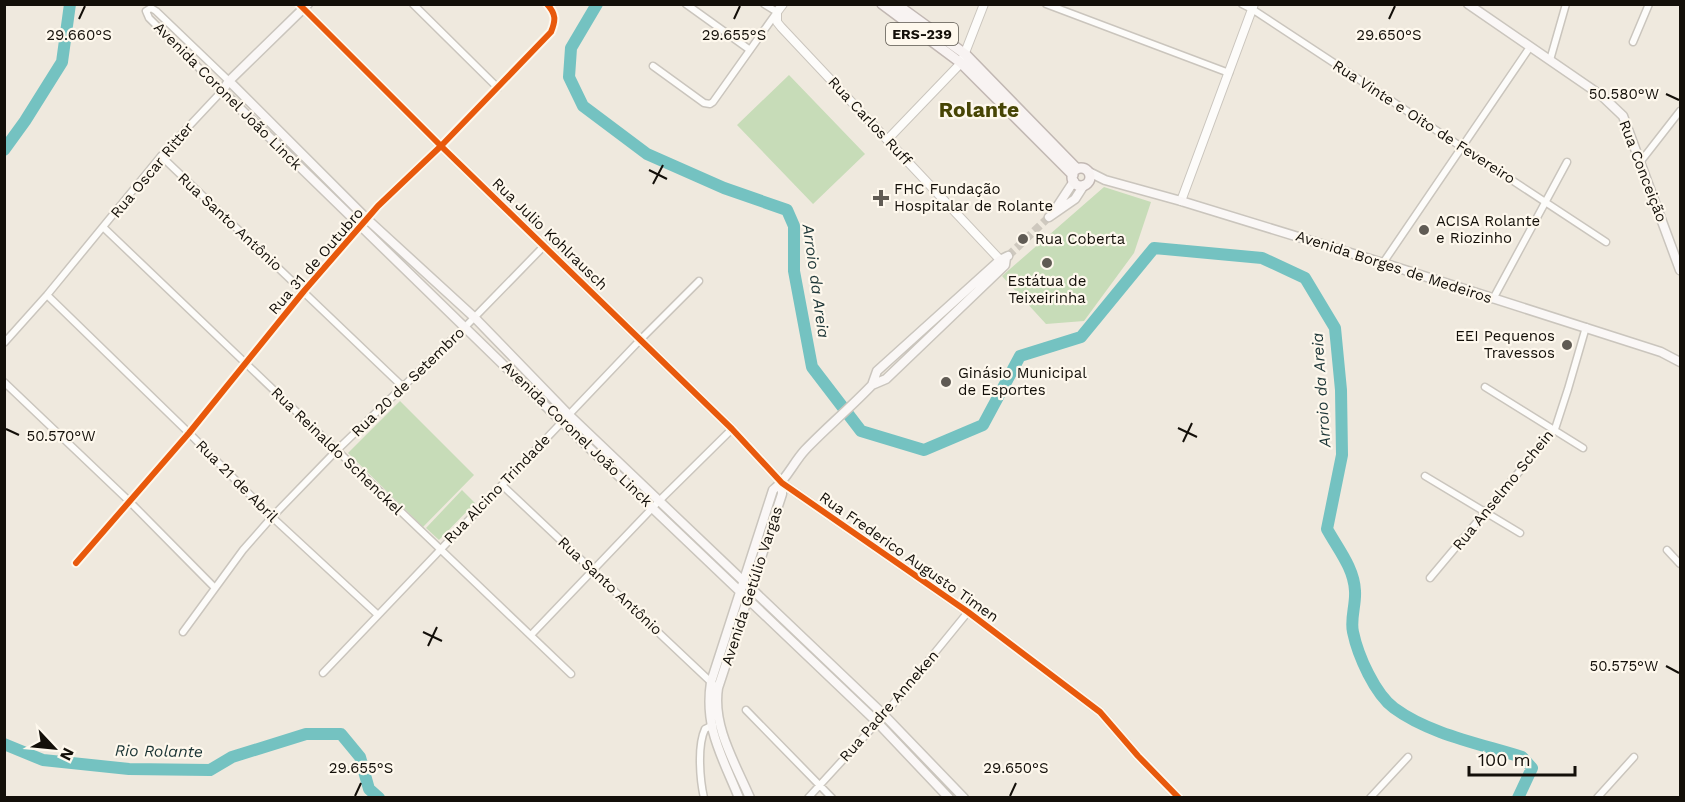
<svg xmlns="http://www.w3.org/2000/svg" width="1685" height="802" viewBox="0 0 1685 802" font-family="'Work Sans',sans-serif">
	<rect width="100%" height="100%" fill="#efe9de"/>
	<path fill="#c7dcb8" d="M789 75 865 154 813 204 737 125Z
		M1104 187 1151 202 1134 253 1084 321 1046 324 1002 276Z
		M400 401 474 475 423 527 348 453Z
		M462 490 475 503 439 540 426 528Z"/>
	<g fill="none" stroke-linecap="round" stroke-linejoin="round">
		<path stroke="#74c2c1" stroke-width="12" d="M597 4 571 48 569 77 583 106 647 154 724 188 787 210 794 226V271L812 367 861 431 924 450 983 425 1020 356 1081 337 1154 248 1262 258 1305 278 1335 328 1341 390 1342 455 1327 529C1338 549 1354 568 1355 591 1356 605 1350 619 1353 632 1358 656 1375 694 1394 708 1429 734 1481 744 1522 757L1532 768 1518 798
			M4 150 25 121 62 62 70 4
			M4 744 43 760 129 769 210 770 232 757 306 734H341L360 757 369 789 379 798"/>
		<path stroke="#cec8be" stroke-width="8" stroke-dasharray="8 4" stroke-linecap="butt" d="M1008 256 1049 217"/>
		<g stroke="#cac5bd" stroke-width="9">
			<path id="minor" d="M413 4 498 88
				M686 4 750 50
				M1046 4 1229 73
				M1242 4 1252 9 1606 242
				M1633 42 1649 4
				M1550 60 1566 4
				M653 66 704 103 710 104 713 102 777 12 764 4
				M161 156 402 386
				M1641 161 1680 111
				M103 227 571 674
				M1383 263 1530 47
				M47 295 189 433 272 517 378 615
				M1493 299 1567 162
				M4 343 47 295 161 156 222 91 149 18 146 11 151 8 156 11 229 81
				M4 382 129 501 215 588
				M1485 387 1583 448
				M1425 476 1520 533
				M502 485 713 684
				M1667 550 1680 564
				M76 563 189 433 304 291 378 206 441 146 551 32C556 20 556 14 547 4
				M1430 578 1555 429 1568 389 1586 327
				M183 632 243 550 272 517 336 451 466 326 545 245
				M531 635 660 500 732 429
				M323 673 641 339 699 281
				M746 710 832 798
				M704 798C700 780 697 746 705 729L713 725
				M808 798 884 715 968 612
				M1370 798 1408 757
				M1597 798 1634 757"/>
		</g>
		<g stroke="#cac5bd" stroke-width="10">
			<path id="tertiary" d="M783 4 777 12V22L781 27 1004 264
				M304 9 441 146 732 429 782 483 968 612 1100 712 1138 756 1179 798
				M888 139 961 63 984 4
				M1181 201 1254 4"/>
		</g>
		<g stroke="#cac5bd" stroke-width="11">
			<path id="secondary" d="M308 4 229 81 222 91 562 422 877 722 949 798
				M1468 4 1602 96 1623 116 1680 270
				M229 81 368 220 475 318 569 415 884 715 964 798
				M1089 172 1105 180 1181 201 1383 263 1661 352 1680 362
				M1053 213 1074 181
				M1049 217 1075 199 1084 185
				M872 385 877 371 1000 260 1008 256
				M739 798C722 756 704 728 711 682L773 490C787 479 793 463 805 450 826 428 850 408 872 385L886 379 1005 265 1006 258
				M750 798C735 763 712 726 718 688L782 494V483"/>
		</g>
		<g stroke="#c2b8b3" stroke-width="12">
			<path id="primary" d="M882 4 961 63 1073 175
				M896 4 965 54 1077 169
				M1072 177a9 9 0 1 1 18 0a9 9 0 1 1-18 0Z"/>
		</g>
		<use href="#minor" stroke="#fdfcfa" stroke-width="6"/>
		<use href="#tertiary" stroke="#fdfcfa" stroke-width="8"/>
		<use href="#secondary" stroke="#faf7f6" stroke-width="8"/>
		<use href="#primary" stroke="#f8f3f2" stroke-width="9"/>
		<g stroke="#fef8ed" stroke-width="10">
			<path id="cycleway" d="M299 4 441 146 732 429 782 483 968 612 1100 712 1138 756 1179 798
				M76 563 189 433 304 291 378 206 441 146 551 32C556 20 556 14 547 4"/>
		</g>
		<use href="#cycleway" stroke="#e8590c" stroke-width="6"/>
	</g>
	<path fill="none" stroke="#130f09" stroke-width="2" d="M79 19 85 6M734 19 740 6M1389 19 1395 6M1666 94 1679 100M649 170 667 179M653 184 663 165M1178 428 1197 437M6 429 19 435M1183 442 1192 423M423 632 442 641M428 646 437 627M1666 666 1679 673M355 796 361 783M1010 796 1016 783"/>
	<g fill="#605b54" stroke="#fef8ed" stroke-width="2">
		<path d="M878 189h6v6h6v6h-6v6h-6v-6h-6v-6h6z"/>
		<circle cx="1424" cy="230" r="6"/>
		<circle cx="1023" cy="239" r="6"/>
		<circle cx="1047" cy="263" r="6"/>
		<circle cx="1567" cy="345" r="6"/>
		<circle cx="946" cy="382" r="6"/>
	</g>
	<g text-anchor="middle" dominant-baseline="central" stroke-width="4.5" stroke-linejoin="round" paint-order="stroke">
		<rect fill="#fef8ed" stroke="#5a554d" stroke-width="1.5" x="886" y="23" width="72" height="22" rx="4.5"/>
		<g font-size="14" font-weight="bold" fill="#130f09">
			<text x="922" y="34">ERS-239</text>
		</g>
		<g font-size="15" fill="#130f09" stroke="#fef8ed">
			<text transform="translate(228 96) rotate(45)">Avenida Coronel João Linck</text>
			<text transform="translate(870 121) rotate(47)">Rua Carlos Ruff</text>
			<text transform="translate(1424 122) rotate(33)">Rua Vinte e Oito de Fevereiro</text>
			<text transform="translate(152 170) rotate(-50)">Rua Oscar Ritter</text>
			<text transform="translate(1643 171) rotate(69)">Rua Conceição</text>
			<text transform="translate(230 222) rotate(43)">Rua Santo Antônio</text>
			<text transform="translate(550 234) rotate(44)">Rua Julio Kohlrausch</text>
			<text transform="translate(316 261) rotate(-49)">Rua 31 de Outubro</text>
			<text transform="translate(1394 267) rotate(18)">Avenida Borges de Medeiros</text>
			<text transform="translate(408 382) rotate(-44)">Rua 20 de Setembro</text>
			<text transform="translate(577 434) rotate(44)">Avenida Coronel João Linck</text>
			<text transform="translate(337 451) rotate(44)">Rua Reinaldo Schenckel</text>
			<text transform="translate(237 481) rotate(45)">Rua 21 de Abril</text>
			<text transform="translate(497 489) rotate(-46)">Rua Alcino Trindade</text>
			<text transform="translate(1503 490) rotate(-51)">Rua Anselmo Schein</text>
			<text transform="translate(909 557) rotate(35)">Rua Frederico Augusto Timen</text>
			<text transform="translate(610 586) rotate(43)">Rua Santo Antônio</text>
			<text transform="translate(752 586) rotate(-72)">Avenida Getúlio Vargas</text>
			<text transform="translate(889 706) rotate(-49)">Rua Padre Anneken</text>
		</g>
		<g font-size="15" fill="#130f09" stroke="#fef8ed" text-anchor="start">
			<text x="894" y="189">FHC Fundação<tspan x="894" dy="17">Hospitalar de Rolante</tspan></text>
			<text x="1436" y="221">ACISA Rolante<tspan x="1436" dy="17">e Riozinho</tspan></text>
			<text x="1035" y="239">Rua Coberta</text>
			<text x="1047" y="281" text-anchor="middle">Estátua de<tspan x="1047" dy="17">Teixeirinha</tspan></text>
			<text x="1555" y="336" text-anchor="end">EEI Pequenos<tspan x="1555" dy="17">Travessos</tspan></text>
			<text x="958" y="373">Ginásio Municipal<tspan x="958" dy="17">de Esportes</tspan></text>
		</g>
		<g font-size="16" font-style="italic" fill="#1c3536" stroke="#fef8ed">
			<text transform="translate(816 281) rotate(82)">Arroio da Areia</text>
			<text transform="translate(1321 390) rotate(-94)">Arroio da Areia</text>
			<text transform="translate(159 751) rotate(1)">Rio Rolante</text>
		</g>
		<g font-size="21" font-weight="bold" fill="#474504" stroke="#fef8ed">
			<text x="979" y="109">Rolante</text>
		</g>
	</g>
	<g font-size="15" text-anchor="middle" fill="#130f09" stroke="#fef8ed" stroke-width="4.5" stroke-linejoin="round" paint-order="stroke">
		<text x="79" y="40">29.660°S</text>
		<text x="734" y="40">29.655°S</text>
		<text x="1389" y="40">29.650°S</text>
		<text x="1624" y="99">50.580°W</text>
		<text x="61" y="441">50.570°W</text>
		<text x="1624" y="671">50.575°W</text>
		<text x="361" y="773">29.655°S</text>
		<text x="1016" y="773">29.650°S</text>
	</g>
	<rect width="1685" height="802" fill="none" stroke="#130f09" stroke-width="12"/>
	<g transform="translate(54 748) rotate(116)" stroke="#fef8ed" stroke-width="4.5" paint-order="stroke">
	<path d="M0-4.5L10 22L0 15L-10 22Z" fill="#130f09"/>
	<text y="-9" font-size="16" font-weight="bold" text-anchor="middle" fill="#130f09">N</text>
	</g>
	<path d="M1469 766v9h106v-9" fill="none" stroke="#130f09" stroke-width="3"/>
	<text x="1478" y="766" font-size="18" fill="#130f09" stroke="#fef8ed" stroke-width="4.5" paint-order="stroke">100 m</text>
</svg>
